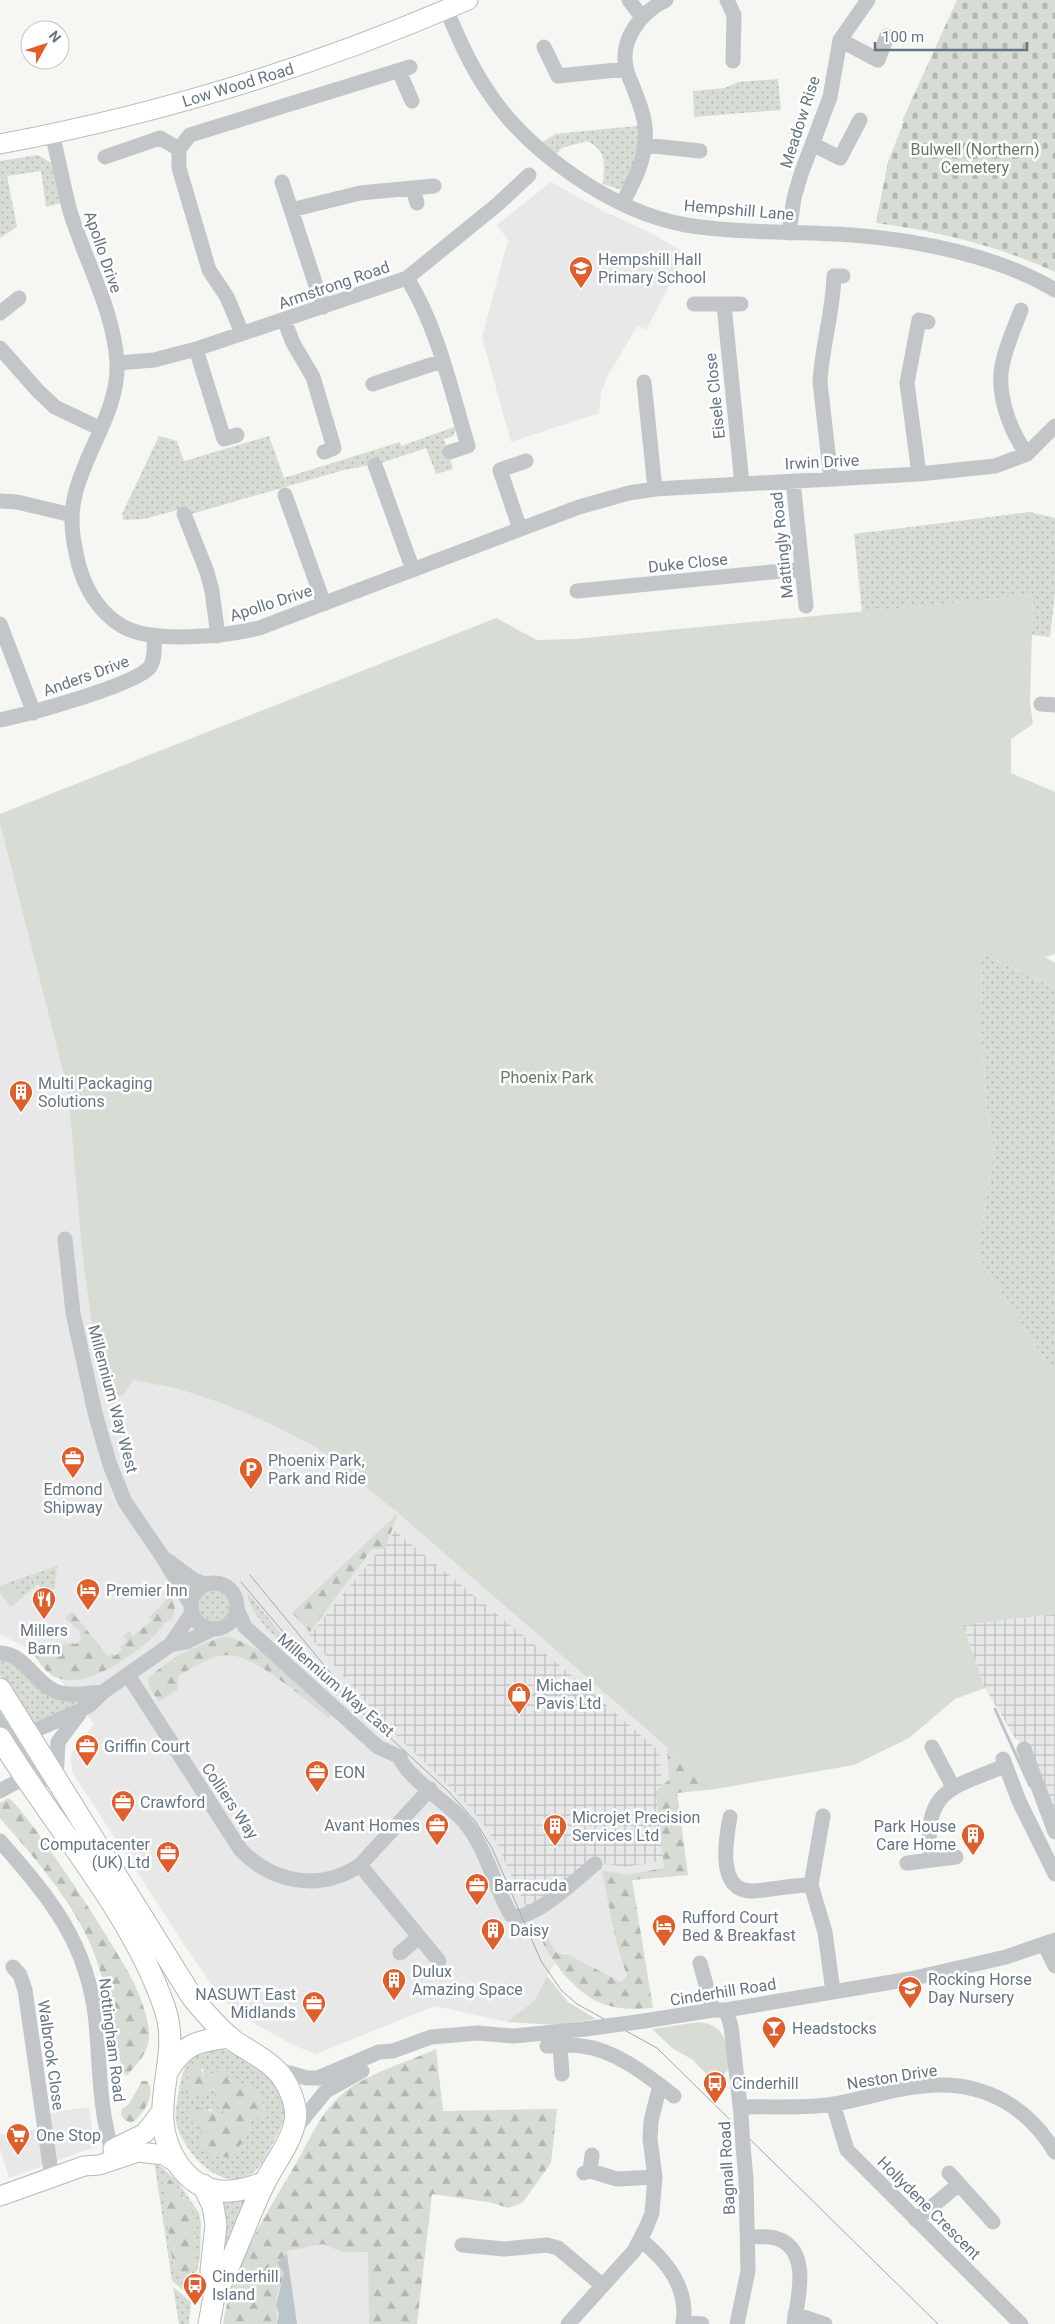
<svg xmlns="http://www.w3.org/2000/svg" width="1055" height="2324" viewBox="0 0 1055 2324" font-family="Roboto,sans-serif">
	<defs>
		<pattern id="industrial-grid" width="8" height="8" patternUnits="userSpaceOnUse" patternTransform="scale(1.25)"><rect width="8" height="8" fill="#e7e8e7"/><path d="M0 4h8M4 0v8" fill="none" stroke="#bfc1c1"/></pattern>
		<pattern id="grass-dots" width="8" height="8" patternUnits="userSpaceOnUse" patternTransform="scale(1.25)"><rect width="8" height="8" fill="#d7ddd4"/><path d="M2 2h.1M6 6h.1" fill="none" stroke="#b2b8b1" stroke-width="1.8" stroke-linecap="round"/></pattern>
		<pattern id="forest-firs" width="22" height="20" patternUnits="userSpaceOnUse" patternTransform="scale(1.25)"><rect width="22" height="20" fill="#d7ddd4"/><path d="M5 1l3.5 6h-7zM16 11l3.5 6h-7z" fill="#b2b8b1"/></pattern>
		<pattern id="cemetery-stones" width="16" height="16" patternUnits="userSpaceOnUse" patternTransform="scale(1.25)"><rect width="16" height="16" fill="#d7ddd4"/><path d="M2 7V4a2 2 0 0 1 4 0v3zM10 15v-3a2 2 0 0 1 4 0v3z" fill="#b2b8b1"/></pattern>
	</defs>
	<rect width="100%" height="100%" fill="#f6f6f3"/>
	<path fill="#e7e8e7" d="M551 182 603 211 651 233 686 254 646 330 638 325 608 375 601 392 599 413 511 442 482 337 508 240 497 225Z
		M0 824 68 1091 82 1252 99 1378 108 1397 122 1395 133 1380 179 1389 224 1404 268 1423 317 1448 398 1513 715 1789 677 1793 688 1875 632 1880 644 1954 619 1984 563 1952 547 1976 535 2000 507 2022 435 2006 316 2054 295 2046 241 2016 222 1999 189 1952 72 1772 71 1754 94 1724 54 1672 36 1653 0 1634Z
		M362 2080 375 2324H234L323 2115 345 2092Z
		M89 2107 95 2147 9 2178 0 2148V2135L49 2127 48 2113Z"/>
	<path fill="url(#industrial-grid)" d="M395 1531 581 1683 659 1751 670 1859 626 1867 604 1864 531 1918 496 1842 482 1822 464 1801 384 1723 309 1636Z
		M1055 1614V1819L1030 1751 1015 1738 985 1688 963 1625Z"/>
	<path fill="url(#grass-dots)" fill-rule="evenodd" d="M778 79 781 110 694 117 693 91 725 88 738 82Z
		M645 125 625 191 603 184C604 163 608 152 587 141L562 148 554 156 537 146 555 134Z
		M38 155 51 163 60 203 46 207 41 171 7 176 17 227 0 238V161Z
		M454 427 456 430 453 436 444 439 453 469 436 474 426 448 381 463 344 470 191 514 189 507 144 519 123 520 122 514 159 436 177 441 184 461 269 436 284 478 400 442 401 446Z
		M1030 512 1055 518V593L1050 637 1032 635 1033 595 862 612 854 534Z
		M982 953 1055 988V1375L977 1255 994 1152 987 1108 981 1029Z
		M57 1566 55 1588 47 1594 38 1584 23 1597 10 1582Z
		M197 1605a17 17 0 1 1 34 0a17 17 0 1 1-34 0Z
		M247 1592 299 1656C279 1639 251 1620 247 1592Z
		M0 1661H7L85 1702 31 1726 0 1675Z
		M215 2048C228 2049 238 2056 249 2064 287 2088 296 2102 273 2143 267 2154 262 2167 251 2174 220 2195 180 2148 176 2121 174 2111 178 2100 179 2090 183 2065 189 2056 215 2048ZM203 2068 204 2078 211 2077 215 2070 221 2069C227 2084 245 2083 257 2090L264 2108 251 2118C251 2132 241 2140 238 2152L204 2147 201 2145 205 2135 188 2117 210 2109 217 2115H223L224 2111 216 2086 206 2092 186 2081Z
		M154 2160 178 2182 199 2213 201 2224 200 2257 191 2296 172 2281ZM168 2177C202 2218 197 2222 192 2273L189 2279Z
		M253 2197 229 2249 221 2248 217 2199Z
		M173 2287 191 2302 189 2324H179Z"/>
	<path fill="url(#forest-firs)" d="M398 1513 385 1549H372L310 1632 292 1613Z
		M172 1595 175 1608 172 1619C159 1625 160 1632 150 1640 126 1660 70 1701 43 1667 36 1659 31 1651 33 1640L46 1652H53C60 1644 66 1642 76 1644L81 1640 80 1631 65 1618 72 1612 108 1656 112 1653 115 1656 122 1650 120 1647 127 1641 123 1636 129 1631 133 1636 152 1620 149 1617Z
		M223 1637C256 1638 306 1688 333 1710L329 1718C305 1700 256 1655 227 1655 210 1655 193 1668 178 1676V1689L159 1702 150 1689 148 1679C167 1659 196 1645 223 1637Z
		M667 1747 715 1789 677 1793 688 1875 632 1880 653 2008C637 2009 622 2010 606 2005 577 1996 549 1960 538 1932L544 1931 548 1934 553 1949 557 1953 569 1955 621 1982 627 1975C614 1942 609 1905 602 1870L626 1875 664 1868 656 1791 669 1780Z
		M8 1798C26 1807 123 1958 134 1983 141 1999 150 2021 149 2038 148 2053 136 2066 126 2076L122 2069C113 2027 107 1981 89 1941 67 1894 33 1856 0 1818V1803Z
		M436 2049 443 2111 557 2109 551 2163 523 2202 509 2208 488 2202 432 2194 417 2324H369L368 2252H342L323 2244 287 2251V2254L277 2263 284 2273C282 2284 275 2294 276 2305 276 2313 278 2316 276 2324H223C232 2264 267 2213 297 2162 311 2137 323 2108 346 2091 371 2072 408 2062 436 2049Z
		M199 2061 204 2078 211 2077 217 2068 221 2069C227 2084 245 2083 257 2090L266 2114 257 2118H251C251 2132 241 2140 238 2152 222 2162 214 2157 201 2145L205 2135 188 2117 186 2112C196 2105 208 2108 217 2115H223L224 2111C214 2105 215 2095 216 2086L198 2096 186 2093C186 2082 189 2074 193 2064Z
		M142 2081H147C157 2093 143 2116 131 2123L125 2120 121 2115 122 2109 129 2104Z
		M168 2177C191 2205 197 2211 196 2248 195 2259 194 2269 189 2279L174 2273 162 2178Z"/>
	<path fill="url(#cemetery-stones)" d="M957 0H1055V272C998 246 938 231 876 223L888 162 904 121H902Z"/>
	<path fill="#d7ddd4" d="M1033 595 1030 703 1033 724 1011 739V773L1055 792V954L1045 957 1055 963V988L982 953 981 1029 987 1108 994 1152 977 1255 1055 1375V1614L963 1625 985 1688 955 1699 909 1738 854 1765 715 1789 398 1513 317 1448 268 1423 224 1404 179 1389 133 1380 123 1395 108 1398 99 1378 82 1252 68 1091 0 824V814L496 618 537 640 575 639Z
		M10 1582 23 1597 11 1607 0 1593V1586Z
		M547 1976 568 2002 596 2019 557 2025 507 2022 535 2000Z
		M699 2022C727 2025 727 2045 730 2068L715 2083 693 2060 672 2048 652 2029Z"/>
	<path fill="#bcc5ca" d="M287 2254 297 2324H277L279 2314 276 2305 284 2273 277 2263Z"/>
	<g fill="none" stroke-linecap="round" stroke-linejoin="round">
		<path stroke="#bcc5ca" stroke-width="3" d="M995 1709 1030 1786"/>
		<g stroke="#b5b9bd" stroke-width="21">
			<path id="major" d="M0 144C161 114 317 66 468 0
				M113 2149 145 2133 161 2112
				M0 2196 84 2166 99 2165 138 2152 164 2155 178 2164"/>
		</g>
		<g stroke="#b5b8bb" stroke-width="23">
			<path id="highway" d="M0 1689 192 1997C205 2013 218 2028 234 2041 247 2050 264 2058 275 2069 287 2080 298 2104 295 2121 291 2143 275 2162 265 2182 246 2220 234 2260 214 2297
				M0 1738C52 1824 133 1913 165 2009 183 2062 142 2112 178 2164 201 2197 231 2196 265 2182
				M167 2072C185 2043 197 2041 230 2037
				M203 2185 213 2206 216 2225 211 2270 214 2297 209 2324"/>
		</g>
		<path stroke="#c2c6c9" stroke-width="15" d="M629 0 641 16
			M727 0 734 15 733 61
			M446 9C458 37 470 65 487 90 527 152 613 212 686 225 741 234 797 231 852 235 918 240 999 256 1055 290
			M840 40 878 60 887 36
			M544 47 558 76 626 69
			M399 71 412 101
			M52 134C59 160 63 186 70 211 85 261 114 310 117 363 119 410 85 451 75 495 69 519 73 542 79 566 86 590 100 613 122 626 152 644 226 636 259 628L579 507 629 493 655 489 919 474 995 466 1027 454 1055 426
			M812 144 840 158 860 120
			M645 145 700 151
			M105 157 160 138 179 149
			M282 182 323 307
			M413 189 417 203
			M623 202C636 178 648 154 645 126 643 107 633 89 627 71 618 41 641 12 666 0
			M291 210 360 193 434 186
			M789 233 794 198 801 174 830 97 840 40 868 0
			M407 278C438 328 451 390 468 446L450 452
			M694 304H741
			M724 305 742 484
			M1021 310C1014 329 1003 352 1001 373 999 400 1011 433 1027 454
			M0 313 19 298
			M284 320 293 343 313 377 334 448 324 452
			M242 333 227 297 209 270 179 168V149L190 135 410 67
			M0 348 38 391 55 407 101 429
			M196 349 224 439 237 435
			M117 363 154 360 196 349 407 278 498 204 529 175
			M644 382 655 489
			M373 384 442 361
			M375 465 413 570
			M919 474 907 383 919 320 928 322
			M831 479 820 382C822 346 833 312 834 276H843
			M793 481 806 606
			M285 495 324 604
			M0 501 17 502 72 515
			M184 514 207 572 212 591 218 636
			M520 529 500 470 526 461
			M577 591 802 569
			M0 624 34 713
			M1041 704 1055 705
			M0 720C28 714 132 686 149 668 156 660 154 645 154 635
			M65 1239 73 1313 95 1413 110 1465 125 1502 162 1556 191 1605
			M167 1560 194 1580 205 1584
			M191 1606a23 23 0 1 1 46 0a23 23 0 1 1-46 0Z
			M237 1609 245 1627 378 1747 400 1757C402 1772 447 1804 459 1816 486 1843 492 1883 511 1915 530 1924 579 1877 595 1864
			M170 1645 192 1613
			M0 1653C24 1653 35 1683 55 1691 70 1697 87 1693 103 1692
			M128 1675 240 1849C272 1883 320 1892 360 1865L430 1789
			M0 1712 41 1782
			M1 1740 16 1739 81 1710 90 1705 103 1692 170 1645 186 1642 213 1629
			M932 1747 953 1787
			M1024 1749 1055 1832
			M1003 1759 1019 1801 1055 1874
			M56 1779 58 1742 79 1714
			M0 1791 32 1773
			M823 1816 811 1885 825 1932 833 1992
			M730 1817C726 1839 716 1892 753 1891 772 1890 791 1885 811 1885
			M0 1841C50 1898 88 1943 96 2022 100 2065 99 2109 112 2150
			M930 1860C924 1790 948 1789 1005 1766
			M907 1863 956 1857
			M360 1865 439 1961
			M1044 1944 1055 1966
			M400 1953 419 1937
			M700 1963 713 2010
			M13 1967 20 1975 25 1990 52 2179
			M726 2010 731 2026 741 2114
			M644 2021 713 2010H726L910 1979 1006 1957 1055 1940
			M547 2046C558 2046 571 2044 582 2046 616 2050 648 2076 674 2096
			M560 2046 562 2074
			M275 2069 307 2078H318L379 2052 393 2051 431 2037 478 2033 514 2036 585 2029
			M833 2104 847 2150 1021 2324
			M741 2107C771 2106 805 2109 835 2104 868 2098 902 2086 936 2085 988 2083 1029 2109 1055 2152
			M294 2130 326 2091 362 2071
			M590 2171 592 2155
			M584 2173 590 2171 617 2179 655 2177
			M949 2173 993 2222
			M916 2220 959 2184
			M748 2237C757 2237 767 2236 775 2238 812 2248 798 2298 794 2324
			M641 2240C667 2261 689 2288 683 2324
			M462 2245 504 2249 547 2245 558 2248 602 2285
			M795 2314 825 2324
			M684 2322 702 2324
			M568 2324 634 2251 646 2228 652 2213 655 2177 650 2139 651 2121 660 2085
			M737 2324 748 2271 746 2179 743 2146"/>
		<use href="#major" stroke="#fff" stroke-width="19"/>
		<use href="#highway" stroke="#fff" stroke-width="21"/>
		<path stroke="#a3a8ae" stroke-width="1" d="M250 1575 342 1687
			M241 1582 311 1665 448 1791 475 1821 492 1848 541 1961 561 1990 577 2004 657 2048 938 2324"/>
		<path stroke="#c2c6c9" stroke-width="15" d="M585 2029 644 2021
			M741 2114 743 2146"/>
	</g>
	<defs>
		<g id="school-pin" transform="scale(1.25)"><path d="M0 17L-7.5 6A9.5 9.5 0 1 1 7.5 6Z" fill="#de5f2c" stroke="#fff"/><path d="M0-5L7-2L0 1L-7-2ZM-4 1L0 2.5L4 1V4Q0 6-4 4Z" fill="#fff"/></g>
		<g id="building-pin" transform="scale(1.25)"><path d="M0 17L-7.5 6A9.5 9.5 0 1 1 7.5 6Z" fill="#de5f2c" stroke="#fff"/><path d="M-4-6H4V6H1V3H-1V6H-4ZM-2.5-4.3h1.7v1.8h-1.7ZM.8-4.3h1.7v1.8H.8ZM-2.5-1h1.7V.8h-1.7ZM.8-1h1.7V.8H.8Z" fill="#fff"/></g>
		<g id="office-pin" transform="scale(1.25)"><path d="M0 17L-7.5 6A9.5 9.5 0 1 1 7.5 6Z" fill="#de5f2c" stroke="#fff"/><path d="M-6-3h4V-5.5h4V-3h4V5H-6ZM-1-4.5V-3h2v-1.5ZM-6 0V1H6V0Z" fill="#fff"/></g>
		<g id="parking-pin" transform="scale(1.25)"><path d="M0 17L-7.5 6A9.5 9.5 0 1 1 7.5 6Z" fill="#de5f2c" stroke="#fff"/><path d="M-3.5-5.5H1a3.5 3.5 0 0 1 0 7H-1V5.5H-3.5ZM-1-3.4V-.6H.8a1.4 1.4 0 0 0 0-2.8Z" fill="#fff"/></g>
		<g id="hotel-pin" transform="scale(1.25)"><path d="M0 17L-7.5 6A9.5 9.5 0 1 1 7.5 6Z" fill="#de5f2c" stroke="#fff"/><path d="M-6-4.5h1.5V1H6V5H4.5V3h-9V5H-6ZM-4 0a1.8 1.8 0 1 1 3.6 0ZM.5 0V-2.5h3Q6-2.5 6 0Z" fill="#fff"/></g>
		<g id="restaurant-pin" transform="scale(1.25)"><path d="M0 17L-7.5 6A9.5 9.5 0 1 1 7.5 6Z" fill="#de5f2c" stroke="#fff"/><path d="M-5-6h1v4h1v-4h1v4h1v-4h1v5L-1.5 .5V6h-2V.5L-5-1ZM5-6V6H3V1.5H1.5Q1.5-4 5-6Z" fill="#fff"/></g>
		<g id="shop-pin" transform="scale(1.25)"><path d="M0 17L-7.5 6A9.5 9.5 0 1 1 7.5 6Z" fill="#de5f2c" stroke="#fff"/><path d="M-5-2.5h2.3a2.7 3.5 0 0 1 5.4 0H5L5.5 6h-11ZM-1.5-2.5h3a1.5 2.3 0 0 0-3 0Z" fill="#fff"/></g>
		<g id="bar-pin" transform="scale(1.25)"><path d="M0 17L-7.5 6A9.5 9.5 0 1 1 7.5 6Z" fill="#de5f2c" stroke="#fff"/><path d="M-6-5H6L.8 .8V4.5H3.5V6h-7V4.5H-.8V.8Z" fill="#fff"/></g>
		<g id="bus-pin" transform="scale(1.25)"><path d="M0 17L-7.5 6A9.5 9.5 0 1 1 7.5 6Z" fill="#de5f2c" stroke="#fff"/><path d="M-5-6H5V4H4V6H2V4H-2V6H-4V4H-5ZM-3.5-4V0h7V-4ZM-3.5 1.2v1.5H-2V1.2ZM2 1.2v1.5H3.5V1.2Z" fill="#fff"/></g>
		<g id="supermarket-pin" transform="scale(1.25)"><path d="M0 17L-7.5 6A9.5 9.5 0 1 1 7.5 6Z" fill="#de5f2c" stroke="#fff"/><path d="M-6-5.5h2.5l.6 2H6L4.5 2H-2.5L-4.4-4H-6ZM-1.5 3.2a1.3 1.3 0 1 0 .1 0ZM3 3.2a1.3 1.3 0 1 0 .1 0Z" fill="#fff"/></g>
	</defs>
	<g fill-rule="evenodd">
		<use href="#school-pin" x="581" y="268"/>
		<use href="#building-pin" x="21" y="1092"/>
		<use href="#office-pin" x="73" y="1458"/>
		<use href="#parking-pin" x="251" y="1469"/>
		<use href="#hotel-pin" x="88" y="1590"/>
		<use href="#restaurant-pin" x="44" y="1599"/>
		<use href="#shop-pin" x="519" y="1694"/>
		<use href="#office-pin" x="87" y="1746"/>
		<use href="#office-pin" x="317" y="1772"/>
		<use href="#office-pin" x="123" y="1802"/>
		<use href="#office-pin" x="437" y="1825"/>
		<use href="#building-pin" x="555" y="1826"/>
		<use href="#building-pin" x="973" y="1835"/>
		<use href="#office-pin" x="168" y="1853"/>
		<use href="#office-pin" x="477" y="1885"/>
		<use href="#hotel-pin" x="664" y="1926"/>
		<use href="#building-pin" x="493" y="1930"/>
		<use href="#building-pin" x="394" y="1980"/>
		<use href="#school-pin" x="910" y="1988"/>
		<use href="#office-pin" x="314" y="2003"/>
		<use href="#bar-pin" x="774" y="2028"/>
		<use href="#bus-pin" x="715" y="2083"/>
		<use href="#supermarket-pin" x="18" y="2135"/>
		<use href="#bus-pin" x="195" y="2285"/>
	</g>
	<g text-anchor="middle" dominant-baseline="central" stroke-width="5" stroke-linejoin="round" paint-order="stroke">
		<g font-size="16" fill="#667583" stroke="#fff">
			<text transform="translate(238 85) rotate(-17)">Low Wood Road</text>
			<text transform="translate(800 122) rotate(-72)">Meadow Rise</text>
			<text transform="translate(739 210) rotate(5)">Hempshill Lane</text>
			<text transform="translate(103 252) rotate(71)">Apollo Drive</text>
			<text transform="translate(334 285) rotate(-19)">Armstrong Road</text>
			<text transform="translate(715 396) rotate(-96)">Eisele Close</text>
			<text transform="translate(822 462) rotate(-3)">Irwin Drive</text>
			<text transform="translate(782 545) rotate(-96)">Mattingly Road</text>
			<text transform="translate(688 563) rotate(-6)">Duke Close</text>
			<text transform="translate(271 603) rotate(-18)">Apollo Drive</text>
			<text transform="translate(86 676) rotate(-20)">Anders Drive</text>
			<text transform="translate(113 1399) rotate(75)">Millennium Way West</text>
			<text transform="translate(336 1685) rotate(41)">Millennium Way East</text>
			<text transform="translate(230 1801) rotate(56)">Colliers Way</text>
			<text transform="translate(723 1992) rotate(-9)">Cinderhill Road</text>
			<text transform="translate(112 2040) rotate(83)">Nottingham Road</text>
			<text transform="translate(51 2055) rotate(82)">Walbrook Close</text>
			<text transform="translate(892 2077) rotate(-9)">Neston Drive</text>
			<text transform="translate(727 2168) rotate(-93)">Bagnall Road</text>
			<text transform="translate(929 2208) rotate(45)">Hollydene Crescent</text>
		</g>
		<g font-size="16" fill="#687b65" stroke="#fff">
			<text x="975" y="149">Bulwell (Northern)<tspan x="975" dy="18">Cemetery</tspan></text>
			<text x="547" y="1077">Phoenix Park</text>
		</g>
		<g font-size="16" fill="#667583" stroke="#fff" text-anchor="start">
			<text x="598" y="259">Hempshill Hall<tspan x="598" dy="18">Primary School</tspan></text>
			<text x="38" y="1083">Multi Packaging<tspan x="38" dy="18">Solutions</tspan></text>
			<text x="268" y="1460">Phoenix Park,<tspan x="268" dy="18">Park and Ride</tspan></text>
			<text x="73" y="1489" text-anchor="middle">Edmond<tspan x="73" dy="18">Shipway</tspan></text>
			<text x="106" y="1590">Premier Inn</text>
			<text x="44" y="1630" text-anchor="middle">Millers<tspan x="44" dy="18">Barn</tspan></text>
			<text x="536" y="1685">Michael<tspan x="536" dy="18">Pavis Ltd</tspan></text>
			<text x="104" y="1746">Griffin Court</text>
			<text x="334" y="1772">EON</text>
			<text x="140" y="1802">Crawford</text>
			<text x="572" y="1817">Microjet Precision<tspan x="572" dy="18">Services Ltd</tspan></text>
			<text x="420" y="1825" text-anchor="end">Avant Homes</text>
			<text x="956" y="1826" text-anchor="end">Park House<tspan x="956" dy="18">Care Home</tspan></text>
			<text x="150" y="1844" text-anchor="end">Computacenter<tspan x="150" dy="18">(UK) Ltd</tspan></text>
			<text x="494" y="1885">Barracuda</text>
			<text x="682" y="1917">Rufford Court<tspan x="682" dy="18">Bed &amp; Breakfast</tspan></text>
			<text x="510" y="1930">Daisy</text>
			<text x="412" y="1971">Dulux<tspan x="412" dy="18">Amazing Space</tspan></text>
			<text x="928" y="1979">Rocking Horse<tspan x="928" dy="18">Day Nursery</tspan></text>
			<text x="296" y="1994" text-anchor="end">NASUWT East<tspan x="296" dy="18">Midlands</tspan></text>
			<text x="792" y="2028">Headstocks</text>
			<text x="732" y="2083">Cinderhill</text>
			<text x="36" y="2135">One Stop</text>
			<text x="212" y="2276">Cinderhill<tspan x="212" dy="18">Island</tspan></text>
		</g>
	</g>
	<g transform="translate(45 45) rotate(50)"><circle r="24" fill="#ffffff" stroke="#c2c8cd"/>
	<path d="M0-4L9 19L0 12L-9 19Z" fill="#de5f2c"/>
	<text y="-8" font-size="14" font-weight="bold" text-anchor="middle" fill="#667583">N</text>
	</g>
	<path d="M875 42v8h152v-8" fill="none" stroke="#667583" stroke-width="2.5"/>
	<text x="882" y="42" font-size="15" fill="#667583" stroke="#ffffff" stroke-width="4" paint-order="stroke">100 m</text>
</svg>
